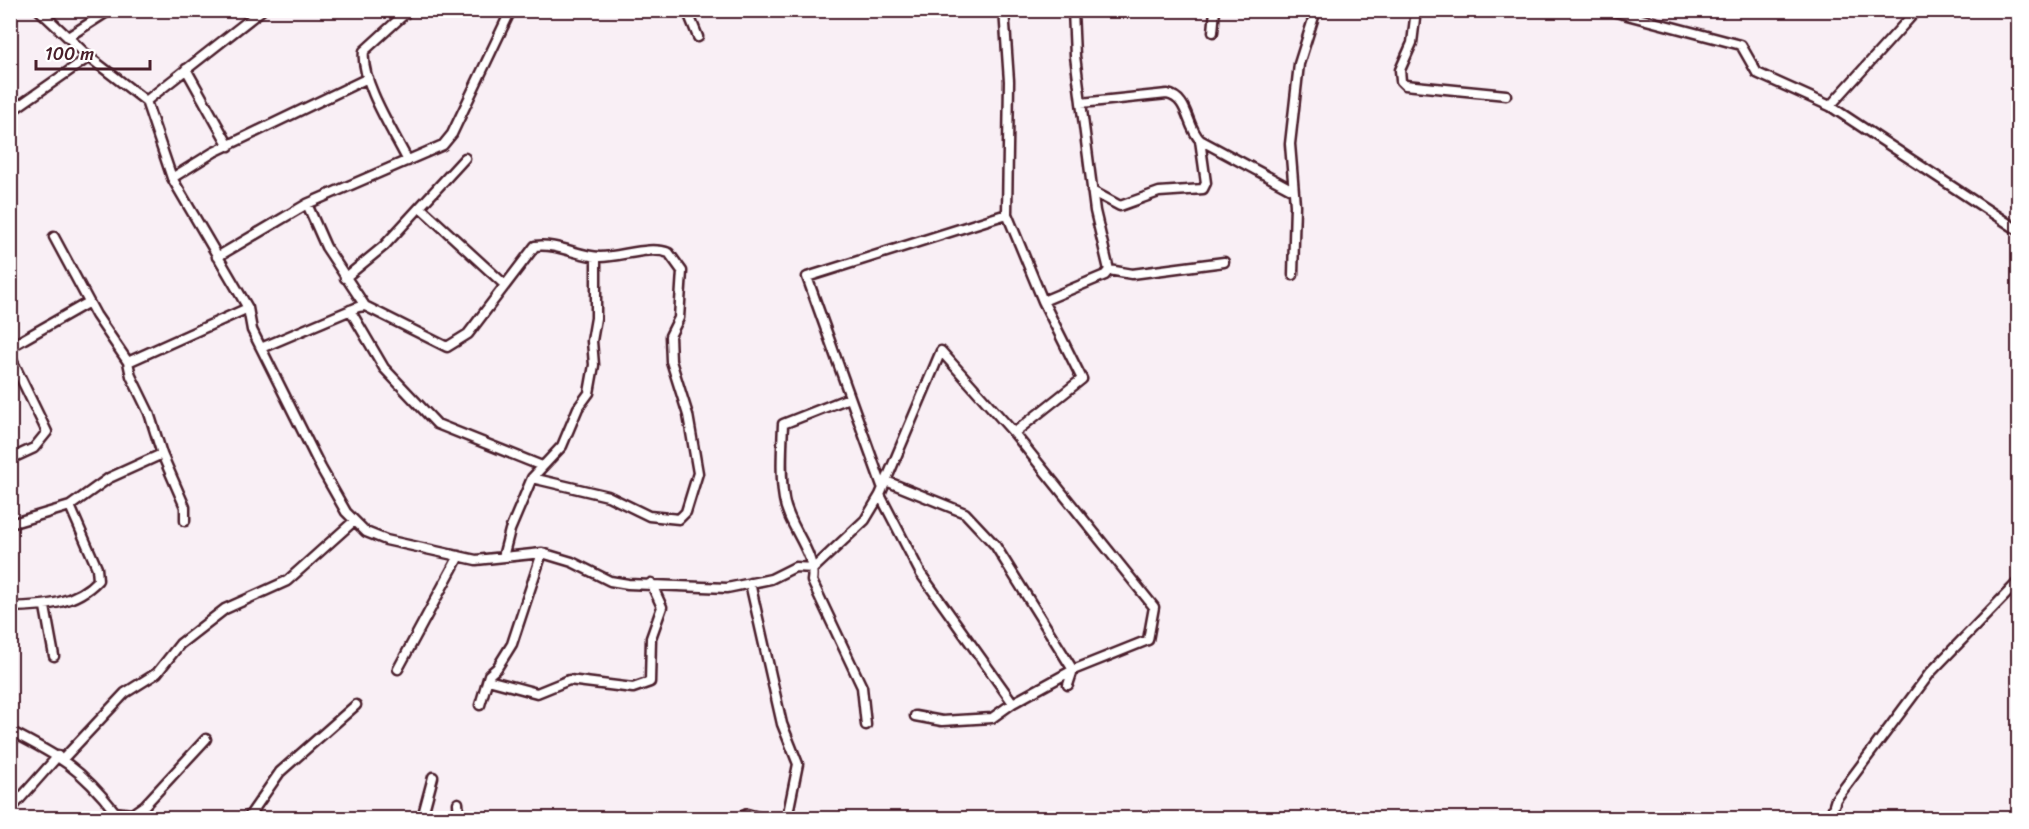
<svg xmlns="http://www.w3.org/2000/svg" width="2029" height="829" viewBox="0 0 2029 829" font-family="Sriracha,sans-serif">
	<rect width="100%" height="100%" fill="#f9eff5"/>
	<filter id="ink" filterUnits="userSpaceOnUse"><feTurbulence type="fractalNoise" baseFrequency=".0167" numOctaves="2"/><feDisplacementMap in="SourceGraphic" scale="12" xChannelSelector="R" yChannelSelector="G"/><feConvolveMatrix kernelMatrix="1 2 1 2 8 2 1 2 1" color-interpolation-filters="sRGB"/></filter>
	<g filter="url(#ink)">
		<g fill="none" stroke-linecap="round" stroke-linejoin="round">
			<g stroke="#4a1f2b" stroke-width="13">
				<path id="street" d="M39 10 89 57 146 101 172 178 248 308 252 330 321 468 346 512 366 532 386 540 476 560 542 553 572 562 610 581 628 584 727 588 771 579 795 567 814 568 865 520 880 495 941 351 1014 433 1154 607 1148 640 1073 670 1013 703 992 718 942 721 915 716
					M687 10 698 37
					M1004 10 1009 81 1007 214 1043 301
					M1416 10 1412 43 1400 70 1401 81 1405 85 1506 95
					M1608 10 1741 45 1757 73 1830 106 2018 230
					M1213 32 1215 10
					M68 37 110 10
					M186 69 229 146
					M146 101 262 10
					M1081 103 1167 94C1189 98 1186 126 1200 140L1293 190
					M1830 106 1917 10
					M10 112 89 57
					M408 161C394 133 360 81 364 51L409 10
					M172 178 214 152 368 78
					M1092 191 1120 206 1159 192 1203 189 1206 183 1200 140
					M307 204 326 247 365 306
					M420 207 505 285
					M54 237 96 315 128 362 131 376 149 413 162 454 185 507V521
					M217 257 307 204 443 145 452 134 511 10
					M1109 270 1132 274 1224 262
					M1293 275 1295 205 1290 144 1299 64 1316 10
					M345 278 384 246 465 158
					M350 310 384 368 437 424 542 466
					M10 347 89 302
					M261 348 358 307 365 306 447 347 468 334 535 246C557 243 578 256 600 257 622 257 649 245 669 253L682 271 679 318 670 336 671 361 688 415 698 473 686 512 679 519 649 516 608 496 532 478
					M10 356 47 432 34 448 10 459
					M128 362 248 308
					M849 398 783 424C782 448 780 475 784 499 788 527 817 553 812 581L862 687 866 725
					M1014 433 1082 379 1043 301 1105 275 1109 270 1095 211 1075 56 1073 10
					M886 481 965 513 995 545 1073 670 1068 685
					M882 486 807 277 1007 214
					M880 495 921 574 1013 703
					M10 524 70 506 109 478 162 454
					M503 557 510 530 532 478 562 446 578 408 589 393 594 365 592 341 596 318V257
					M750 583 782 724 798 764 787 818
					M10 607C43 606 75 605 98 580L97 568 70 506
					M45 607 54 656
					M398 669 459 556
					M488 680 537 693 569 680 633 688 650 682 651 638 662 607 651 583
					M480 705 489 675 497 668 512 644 542 553
					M10 731C59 756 81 768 115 812L132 814 145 805 206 739
					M62 760 125 693 157 673 180 644 225 609 287 581 354 521
					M458 803 459 818
					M10 810 58 756
					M248 818 280 772 356 705
					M422 818 433 777
					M739 818 747 814 762 818
					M1830 818 1836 799 1930 673 2018 582"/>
			</g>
			<use href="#street" stroke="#fff" stroke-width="8"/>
		</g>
	</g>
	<rect width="2029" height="829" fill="none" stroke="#fff" stroke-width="36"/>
	<rect x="18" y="18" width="1993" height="793" fill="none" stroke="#4a1f2b" stroke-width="2" filter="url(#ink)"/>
	<path d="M36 60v9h114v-9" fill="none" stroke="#4a1f2b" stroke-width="3"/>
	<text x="45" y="60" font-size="18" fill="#4a1f2b" stroke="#ffffff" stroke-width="4.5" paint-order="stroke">100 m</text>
</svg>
